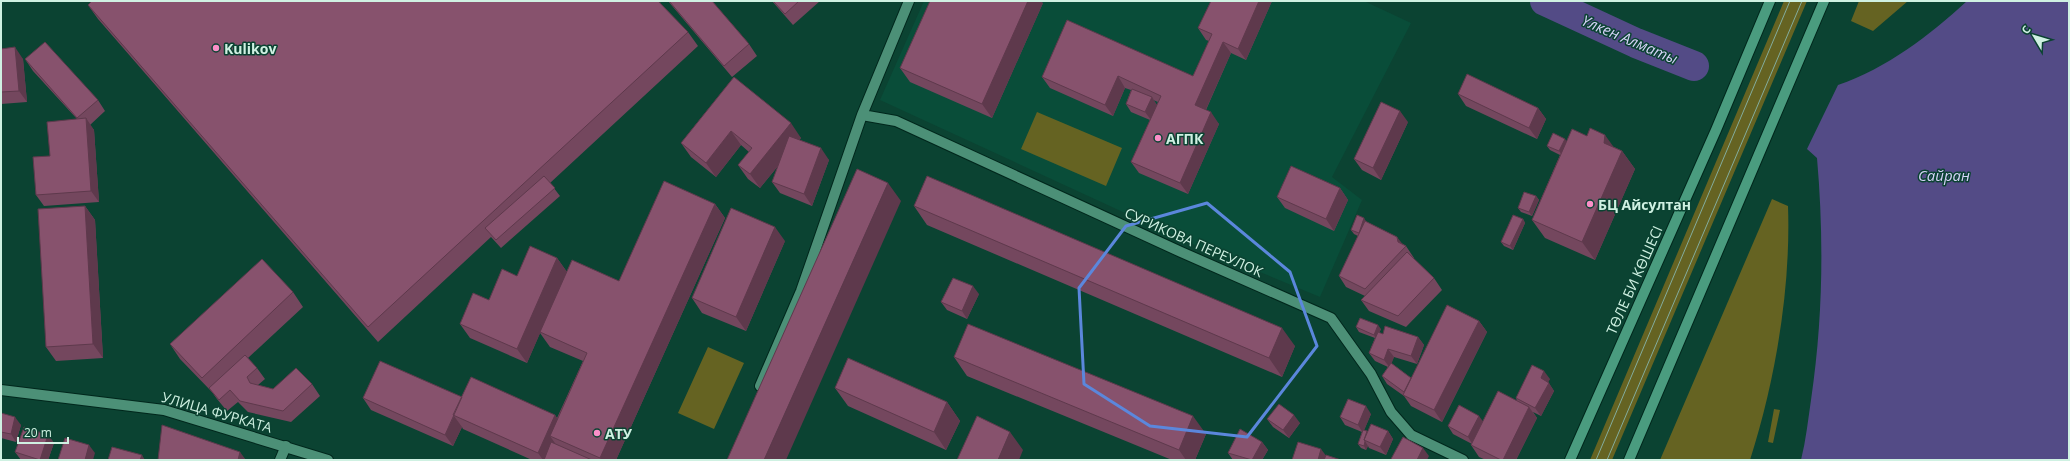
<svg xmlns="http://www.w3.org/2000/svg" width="2070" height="461" viewBox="0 0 2070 461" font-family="'Open Sans',sans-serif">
	<rect width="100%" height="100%" fill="#0b4332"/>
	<path fill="#094d39" d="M924 1H1364L1411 23 1332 177 1362 200 1320 297 1188 242 880 100Z"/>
	<path fill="#656322" d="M1784 1H1807L1612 460H1590Z
		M1859 1H1908L1873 31 1851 21Z
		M1037 112 1122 148 1106 186 1021 149Z
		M1772 199 1788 206C1791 289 1775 382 1750 460H1660Z
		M708 347 744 363 714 429 678 413Z
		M1774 409 1780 410 1773 443 1768 442Z"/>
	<path fill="#534b86" d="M1967 1H2069V460H1801C1806 440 1808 420 1811 400 1823 319 1824 239 1817 158L1807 149 1838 85C1887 68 1929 36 1967 1Z"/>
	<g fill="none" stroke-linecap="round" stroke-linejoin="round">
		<path stroke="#534b86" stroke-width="30" d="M1545 1 1636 43 1694 66"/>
		<g stroke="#01271c" stroke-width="12">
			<path id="minor" d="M862 115 896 121 1181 252 1331 318 1371 374 1391 412 1411 435 1463 460
				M760 386 801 291 862 115 909 1
				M280 460 286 446"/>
		</g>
		<g stroke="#01271c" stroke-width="12">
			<path id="tertiary" d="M1 390 164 410 328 460"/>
		</g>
		<g stroke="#01271c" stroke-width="12">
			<path id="secondary" d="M1570 460 1716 130 1770 1
				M1629 460 1824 1"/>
		</g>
		<use href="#minor" stroke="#4c9077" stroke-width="10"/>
		<use href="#tertiary" stroke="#4c9077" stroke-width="10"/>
		<use href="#secondary" stroke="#4a9c7f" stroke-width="10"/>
		<path stroke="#83ad9e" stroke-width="1" d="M1596 460 1790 1
			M1607 460 1802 1"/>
	</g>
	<path fill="#74475e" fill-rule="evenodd" d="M92 1H661L660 3 688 32 698 46 550 183 560 196 501 248 491 237 378 342 98 19 88 5Z
		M668 1H712L749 44 757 56 732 77Z
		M772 1H820L793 25Z
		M1211 1H1272L1246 60 1231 53 1206 110 1219 124 1188 194 1139 173 1131 162 1150 120 1131 112 1126 104 1131 90 1125 88 1113 116 1050 88 1042 77 1193 76 1209 41 1206 40 1198 28ZM1153 100 1158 102 1157 105Z
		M1043 3 992 118 910 82 900 68Z
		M1 49 23 59 27 102 1 104Z
		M25 59 98 100 105 111 90 125 94 130 99 202 44 206 36 195 50 156 77 119 33 71Z
		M734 77 801 138 799 140 829 160 812 206 780 193 772 182 778 166 760 188 748 179 738 165 749 152 741 145 716 177 691 157 681 143Z
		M1458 94 1538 108 1546 119 1537 139 1466 106Z
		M1408 122 1381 180 1362 170 1354 159Z
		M1566 141 1614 147 1622 151 1635 169 1595 260 1545 238 1532 220 1560 155 1550 150 1547 146Z
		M1340 188 1348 200 1334 231 1285 208 1277 197Z
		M1536 196 1539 200 1532 216 1521 212 1518 208Z
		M715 204 725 218 616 460H532L463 429 462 427 453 446 371 410 363 398 462 397 555 415 557 418 583 361 550 347 540 333 527 363 470 338 460 324 517 276 557 258 567 272 619 281Z
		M85 206 95 220 103 358 56 361 46 347Z
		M914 206 1295 346 1282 377 927 225Z
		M1523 219 1525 223 1513 250 1504 246 1501 242Z
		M1367 222 1406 246 1414 258H1413L1434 278 1442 290 1406 327 1369 311 1361 300 1365 296 1346 287 1339 276 1358 236 1354 234 1351 230Z
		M785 241 746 331 702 313 692 298Z
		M293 292 303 307 248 358 257 368 265 379 258 385 273 389 312 384 320 396 291 422 248 412 238 402 227 411 217 399 212 392 180 359 170 344Z
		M979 294 967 319 947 310 941 302Z
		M1479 321 1487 332 1442 422 1411 406 1404 396 1387 384 1382 376 1388 367 1375 361 1369 353 1375 338 1359 332 1356 327 1381 329 1379 333 1383 334 1418 337 1424 345 1417 364 1394 357 1391 363 1411 378Z
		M954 357 1206 434 1195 460H1172L967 376Z
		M1550 379 1548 382 1554 391 1541 416 1533 412 1537 418 1516 460H1486L1479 457 1471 445 1472 444 1453 434 1448 426 1483 422 1517 401 1516 398Z
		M835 388 947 402 960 421 946 450 848 406Z
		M1 413 21 425 16 442 1 438Z
		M1371 414 1364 430 1367 431H1388L1393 439 1386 455 1369 448 1368 446 1366 450 1361 448 1358 444 1362 432 1345 425 1340 417Z
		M1267 419 1300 423 1289 438 1273 427Z
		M48 435 54 443 48 460H21L15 452Z
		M1262 442 1268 450 1262 460H1233L1228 453Z"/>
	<path fill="#5e394c" d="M1028 1H1041L1043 3 992 118 982 104Z
		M1259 1H1272L1246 60 1238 49Z
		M1223 42 1231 53 1203 116 1195 105Z
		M15 47 23 59 27 102 19 91Z
		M1118 76 1125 88 1113 116 1105 105Z
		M1152 97 1157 105 1151 120 1145 112Z
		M1538 108 1546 119 1537 139 1529 128Z
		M1400 111 1408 122 1381 180 1373 168Z
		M1211 112 1219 124 1188 194 1180 183Z
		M86 118 94 130 99 202 91 191Z
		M791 123 801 138 760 188 750 174Z
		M731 131 741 145 716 177 706 163Z
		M1605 135 1618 153 1622 151 1635 169 1595 260 1582 242 1604 143Z
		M1565 139 1568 143 1562 155 1559 151Z
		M821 148 829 160 812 206 804 194Z
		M888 183 901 201 786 460H764Z
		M1340 188 1348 200 1334 231 1326 219Z
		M1536 196 1539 200 1532 216 1529 212Z
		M715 204 725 218 616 460H601L600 458Z
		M85 206 95 220 103 358 93 344Z
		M1364 218 1367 223 1359 233Z
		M1523 219 1525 223 1513 250 1510 246Z
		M775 227 785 241 746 331 736 317Z
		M1397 237 1405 247 1398 242Z
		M557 258 567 272 527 363 517 349Z
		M973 286 979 294 967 319 962 311Z
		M1479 321 1487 332 1442 422 1434 410Z
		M1378 325 1381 329 1376 339 1374 335Z
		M1282 328 1295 346 1282 377 1269 358Z
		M1418 337 1424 345 1417 364 1411 356Z
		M1388 349 1394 357 1390 368 1384 360Z
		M1544 371 1550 379 1546 386 1541 378Z
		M1549 383 1554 391 1541 416 1535 408Z
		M947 402 960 421 946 450 934 432Z
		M1366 406 1371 414 1363 433 1358 425Z
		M1529 407 1537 418 1516 460H1503Z
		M555 415 565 429 550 436 557 446 551 460H543L538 453Z
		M1294 415 1300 423 1289 438 1283 430Z
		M454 416 462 427 453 446 445 435Z
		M1193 416 1206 434 1195 460H1186L1179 450Z
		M1479 416 1485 424 1473 445 1468 437Z
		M15 417 21 425 16 442 11 434Z
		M1388 431 1393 439 1386 455 1380 447Z
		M1010 432 1023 450 1019 460H998Z
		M48 435 54 443 48 460H40Z
		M1365 441 1368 446 1366 450 1364 446Z
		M1262 442 1268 450 1262 460H1252Z
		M89 445 95 453 93 460H85Z
		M1423 448 1429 456 1427 460H1417Z
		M1321 449 1327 457 1326 460H1318Z
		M240 452 246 460H238Z
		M142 455 145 460H140Z"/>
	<path fill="#87526d" stroke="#5e394c" d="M92 1H658L688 32 368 327 88 5Z
		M669 1H712L749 44 724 66Z
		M773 1H799L785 14Z
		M930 1H1028L982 104 900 68Z
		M1211 1H1259L1238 49 1223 42 1195 105 1211 112 1180 183 1131 162 1161 96 1118 76 1105 105 1042 77 1067 20 1193 76 1212 34 1198 28Z
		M45 42 98 100 77 118 25 59Z
		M15 47 19 91 1 92V49Z
		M1467 74 1538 108 1529 128 1458 94Z
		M734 77 791 123 750 174 738 165 752 148 731 131 706 163 681 143Z
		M1132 89 1152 97 1145 112 1126 104Z
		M1381 102 1400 111 1373 168 1354 159Z
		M86 118 91 191 36 195 33 157 50 156 47 122Z
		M1590 128 1605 135 1604 143 1622 151 1582 242 1532 220 1572 129 1587 136Z
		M1553 133 1565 139 1559 151 1547 146Z
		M789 136 821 148 804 194 772 182Z
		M1291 166 1340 188 1326 219 1277 197Z
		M857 169 888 183 764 460H727Z
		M544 176 555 188 496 240 485 228Z
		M927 176 1282 328 1269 358 914 206Z
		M664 181 715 204 600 458 550 436 587 353 540 332 572 260 619 281Z
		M1524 192 1536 196 1529 212 1518 208Z
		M85 206 93 344 46 347 38 209Z
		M731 208 775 227 736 317 692 298Z
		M1357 215 1364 218 1359 233 1351 230Z
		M1513 215 1523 219 1510 246 1501 242Z
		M1365 221 1397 237 1398 242 1406 246 1365 289 1339 276Z
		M530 246 557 258 517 349 460 324 473 293 489 300 502 269 517 276Z
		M1407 252 1434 278 1398 316 1361 300Z
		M262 259 293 292 202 378 170 344Z
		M953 278 973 286 962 311 941 302Z
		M1447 305 1479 321 1434 410 1403 395Z
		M1360 318 1378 325 1374 335 1356 327Z
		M968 324 1193 416 1179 450 954 357Z
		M1385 326 1418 337 1411 356 1388 349 1384 360 1369 353 1378 332 1383 334Z
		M245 355 257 368 247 377 250 383 273 389 296 368 312 384 283 411 240 401 230 390 219 400 209 388Z
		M848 358 947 402 934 432 835 388Z
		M380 361 462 397 445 435 363 398Z
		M1391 363 1411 378 1404 392 1382 376Z
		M1532 365 1544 371 1541 378 1549 383 1535 408 1516 398Z
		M471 377 555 415 538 453 453 415Z
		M1498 391 1529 407 1503 460H1501L1471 445Z
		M1348 399 1366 406 1358 425 1340 417Z
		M1279 404 1294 415 1283 430 1267 419Z
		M1459 405 1479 416 1468 437 1448 426Z
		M1 413 15 417 11 434 1 432Z
		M977 416 1010 432 998 460H957Z
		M1371 424 1388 431 1380 447 1364 440Z
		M162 425 240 452 238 460H158Z
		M24 427 48 435 40 460 15 452Z
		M1240 429 1262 442 1252 460 1228 453Z
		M1363 430 1367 431 1364 440 1365 441 1364 446 1358 444Z
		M1403 437 1423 448 1417 460H1394L1391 459Z
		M65 438 89 445 85 460H58Z
		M551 442 592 460H544Z
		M1298 442 1321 449 1318 460H1292Z
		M112 447 142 455 140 460H108Z
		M1326 455 1341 460H1324Z"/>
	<path fill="none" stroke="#5b87dc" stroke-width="3" stroke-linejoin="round" d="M1207 203 1290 272 1317 346 1247 437 1150 426 1084 384 1079 288 1126 226Z"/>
	<g fill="#fa8fc8" stroke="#0b4332" stroke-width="1.5">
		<circle cx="216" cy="48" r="4"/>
		<circle cx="1158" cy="138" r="4"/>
		<circle cx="1590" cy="204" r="4"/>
		<circle cx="597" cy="433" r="4"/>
	</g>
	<g text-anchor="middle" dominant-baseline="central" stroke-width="3" stroke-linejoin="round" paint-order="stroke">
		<g font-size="14" font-weight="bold" fill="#cff1e2" stroke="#0b4332" text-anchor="start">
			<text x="224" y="48">Kulikov</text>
			<text x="1166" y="138">АГПК</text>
			<text x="1598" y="204">БЦ Айсултан</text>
			<text x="605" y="433">АТУ</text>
		</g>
		<g font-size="14" fill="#cff1e2" stroke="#0b4332">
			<text transform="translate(1194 242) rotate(24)">СУРИКОВА ПЕРЕУЛОК</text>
			<text transform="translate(1634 280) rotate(-66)">ТӨЛЕ БИ КӨШЕСІ</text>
			<text transform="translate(217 412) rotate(16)">УЛИЦА ФУРКАТА</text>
		</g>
		<g font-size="15" font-style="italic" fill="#d5d3f7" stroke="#0b4332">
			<text transform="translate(1630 39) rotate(23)">Үлкен Алматы</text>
			<text x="1944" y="175">Сайран</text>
		</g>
	</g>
	<rect width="2070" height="461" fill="none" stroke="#cff1e2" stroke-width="4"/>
	<g transform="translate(2034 36) rotate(308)" stroke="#0b4332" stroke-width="3" paint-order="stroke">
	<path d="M0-3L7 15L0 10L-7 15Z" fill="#cff1e2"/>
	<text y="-6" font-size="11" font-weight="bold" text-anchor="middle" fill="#cff1e2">С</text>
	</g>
	<path d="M18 437v6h50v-6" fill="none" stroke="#cff1e2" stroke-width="2"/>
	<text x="24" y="437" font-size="12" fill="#cff1e2" stroke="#0b4332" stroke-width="3" paint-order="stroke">20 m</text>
</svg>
